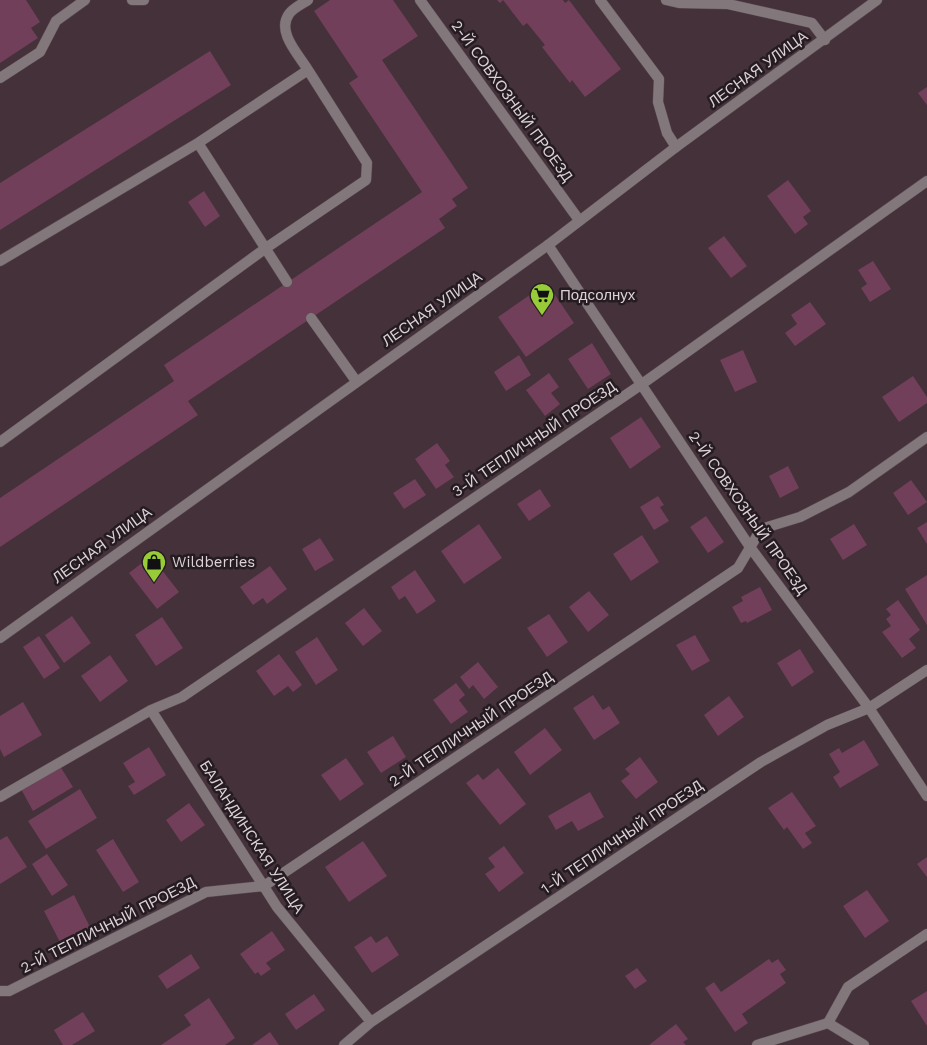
<svg xmlns="http://www.w3.org/2000/svg" width="927" height="1045" viewBox="0 0 927 1045" font-family="'Work Sans',sans-serif">
	<rect width="100%" height="100%" fill="#44313a"/>
	<path fill="#713f5a" d="M0 0H26L40 22 31 28 38 38 0 63Z
		M330 0H393L418 36 382 60 468 188 452 199 457 206 439 219 445 228 188 401 198 415 0 547V498L174 381 164 365 422 192 349 83 358 77 314 11Z
		M497 0H563L565 3 569 0 621 69 585 97 572 80 570 83 542 47 545 45 527 23 523 26 503 0 500 3Z
		M210 51 231 85 0 230V183Z
		M927 87V105L918 93Z
		M788 180 811 211 803 217 808 224 795 234 767 196Z
		M204 191 220 216 205 227 188 202Z
		M724 236 747 266 731 278 708 248Z
		M873 261 891 289 870 302 861 288 867 284 858 270Z
		M547 283 574 323 526 357 498 317Z
		M810 302 826 324 795 346 785 333 797 324 791 315Z
		M592 343 611 374 588 389 568 359Z
		M743 350 757 382 735 392 720 360Z
		M519 355 531 375 506 391 494 372Z
		M549 373 559 387 551 393 560 404 545 416 526 390Z
		M913 376 927 397V403L899 422 882 397Z
		M641 417 661 447 630 469 610 438Z
		M437 443 450 461 445 465 454 477 436 489 415 459Z
		M788 466 799 488 780 498 769 476Z
		M415 479 426 495 404 509 393 493Z
		M911 480 927 502 908 515 893 493Z
		M540 489 551 506 529 521 517 504Z
		M658 496 664 505 660 507 669 521 654 530 640 507Z
		M706 516 724 542 708 553 690 527Z
		M927 522V544L917 528Z
		M479 524 502 558 464 584 441 551Z
		M854 524 867 545 843 560 830 539Z
		M642 535 659 562 631 581 613 554Z
		M320 538 334 560 315 571 302 549Z
		M151 556 179 592 157 609 129 573Z
		M270 566 287 589 267 604 263 598 253 605 240 587Z
		M415 570 436 601 417 614 405 596 399 600 391 587Z
		M927 575V625L905 589Z
		M760 587 772 610 747 623 746 621 741 623 732 607 743 601 741 597Z
		M589 591 609 615 588 632 569 607Z
		M898 600 920 630 909 639 916 648 902 658 882 632 891 626 886 619 891 615 886 609Z
		M364 608 382 631 363 646 345 623Z
		M549 614 568 642 547 657 527 628Z
		M72 616 91 643 64 663 45 635Z
		M162 617 183 648 156 666 135 635Z
		M695 635 710 661 692 671 676 645Z
		M39 636 60 668 44 679 23 647Z
		M317 637 338 670 316 685 295 652Z
		M800 649 814 672 792 687 777 663Z
		M279 654 302 685 293 692 288 686 274 696 256 671Z
		M110 655 128 681 100 702 81 676Z
		M478 662 498 687 484 699 473 685 469 689 460 677Z
		M456 683 465 695 459 700 468 712 451 724 433 700Z
		M593 695 603 710 609 706 620 723 594 740 573 708Z
		M729 696 744 717 718 736 704 715Z
		M23 702 42 735 4 757 0 749V716Z
		M545 728 562 750 530 775 514 752Z
		M393 736 406 757 381 773 367 752Z
		M864 740 879 765 840 788 833 777 840 772 829 754 839 748 842 753Z
		M149 747 166 775 134 795 128 786 135 782 123 763Z
		M640 757 658 782 636 799 621 781 630 774 625 769Z
		M346 758 364 784 340 801 321 775Z
		M60 766 73 787 33 811 21 789Z
		M498 768 526 804 500 825 466 783 478 774 483 780Z
		M80 789 97 818 46 849 28 821Z
		M590 792 604 817 578 831 572 821 556 830 548 816Z
		M792 792 816 826 805 833 812 843 803 849 787 827 784 830 768 808Z
		M189 803 205 825 181 842 166 820Z
		M7 836 27 867 0 884V840Z
		M113 839 139 882 123 892 96 850Z
		M363 841 387 876 349 902 325 867Z
		M504 846 524 873 499 892 485 874 495 867 488 858Z
		M47 854 68 885 52 896 32 864Z
		M927 857V877L917 864Z
		M867 890 889 921 865 938 843 906Z
		M74 895 91 929 61 944 44 911Z
		M272 931 285 950 266 963 271 969 261 976 258 972 255 974 240 954Z
		M371 936 376 943 387 936 399 955 372 973 354 947Z
		M191 954 200 968 167 989 158 976Z
		M769 959 772 963 778 959 786 970 780 974 786 983 742 1014 748 1023 735 1032 705 988 714 982 721 992Z
		M637 968 647 981 635 989 625 976Z
		M927 991V1026L911 1001Z
		M314 994 325 1010 296 1030 285 1014Z
		M209 998 235 1038 225 1045H161L191 1025 184 1015Z
		M83 1012 95 1031 72 1045H63L54 1030Z
		M676 1024 688 1039 683 1042 686 1045H649Z
		M270 1032 279 1045H252Z"/>
	<g fill="none" stroke-linecap="round" stroke-linejoin="round">
		<g stroke="#604e56" stroke-width="11">
			<path id="service" d="M132 0H144
				M600 0 659 79 658 102 667 133 676 147
				M666 0 679 3 728 4 812 23 825 40
				M0 78 40 52 56 21 85 0
				M198 143 287 282
				M0 261 198 143 308 70C299 55 276 32 289 14 293 8 302 4 308 0
				M311 318 356 381
				M0 442 266 248 366 180 367 163 308 70"/>
		</g>
		<g stroke="#604e56" stroke-width="11">
			<path id="minor" d="M420 0 579 220
				M548 245 750 547 869 708 927 796
				M151 710 277 907 371 1022
				M0 797 151 710 182 697 642 384 927 181
				M0 991H9L206 892 264 886 738 568 761 529 800 517 849 492 927 437
				M828 1023 848 987 927 934
				M344 1045 371 1022 761 762 827 725 869 708 927 670"/>
		</g>
		<g stroke="#604e56" stroke-width="11">
			<path id="tertiary" d="M0 638 548 245 676 147 877 0
				M757 1045 828 1023 864 1045"/>
		</g>
		<use href="#service" stroke="#82787c" stroke-width="10"/>
		<use href="#minor" stroke="#82787c" stroke-width="10"/>
		<use href="#tertiary" stroke="#82787c" stroke-width="10"/>
	</g>
	<defs>
		<g id="supermarket-pin" transform="scale(1.25)"><path d="M0 17L-7.5 6A9.5 9.5 0 1 1 7.5 6Z" fill="#97cc38" stroke="#241c20"/><path d="M-6-5.5h2.5l.6 2H6L4.5 2H-2.5L-4.4-4H-6ZM-1.5 3.2a1.3 1.3 0 1 0 .1 0ZM3 3.2a1.3 1.3 0 1 0 .1 0Z" fill="#111"/></g>
		<g id="shop-pin" transform="scale(1.25)"><path d="M0 17L-7.5 6A9.5 9.5 0 1 1 7.5 6Z" fill="#97cc38" stroke="#241c20"/><path d="M-5-2.5h2.3a2.7 3.5 0 0 1 5.4 0H5L5.5 6h-11ZM-1.5-2.5h3a1.5 2.3 0 0 0-3 0Z" fill="#111"/></g>
	</defs>
	<g fill-rule="evenodd">
		<use href="#supermarket-pin" x="542" y="295"/>
		<use href="#shop-pin" x="154" y="562"/>
	</g>
	<g text-anchor="middle" dominant-baseline="central" stroke-width="5" stroke-linejoin="round" paint-order="stroke">
		<g font-size="15" fill="#ddd1d7" stroke="#241c20">
			<text transform="translate(758 69) rotate(-36)">ЛЕСНАЯ УЛИЦА</text>
			<text transform="translate(512 101) rotate(54)">2-Й СОВХОЗНЫЙ ПРОЕЗД</text>
			<text transform="translate(432 309) rotate(-35)">ЛЕСНАЯ УЛИЦА</text>
			<text transform="translate(534 439) rotate(-34)">3-Й ТЕПЛИЧНЫЙ ПРОЕЗД</text>
			<text transform="translate(748 513) rotate(55)">2-Й СОВХОЗНЫЙ ПРОЕЗД</text>
			<text transform="translate(102 545) rotate(-36)">ЛЕСНАЯ УЛИЦА</text>
			<text transform="translate(471 729) rotate(-34)">2-Й ТЕПЛИЧНЫЙ ПРОЕЗД</text>
			<text transform="translate(252 837) rotate(57)">БАЛАНДИНСКАЯ УЛИЦА</text>
			<text transform="translate(622 837) rotate(-34)">1-Й ТЕПЛИЧНЫЙ ПРОЕЗД</text>
			<text transform="translate(108 925) rotate(-27)">2-Й ТЕПЛИЧНЫЙ ПРОЕЗД</text>
		</g>
		<g font-size="15" fill="#ddd1d7" stroke="#241c20" text-anchor="start">
			<text x="560" y="295">Подсолнух</text>
			<text x="172" y="562">Wildberries</text>
		</g>
	</g>
</svg>
